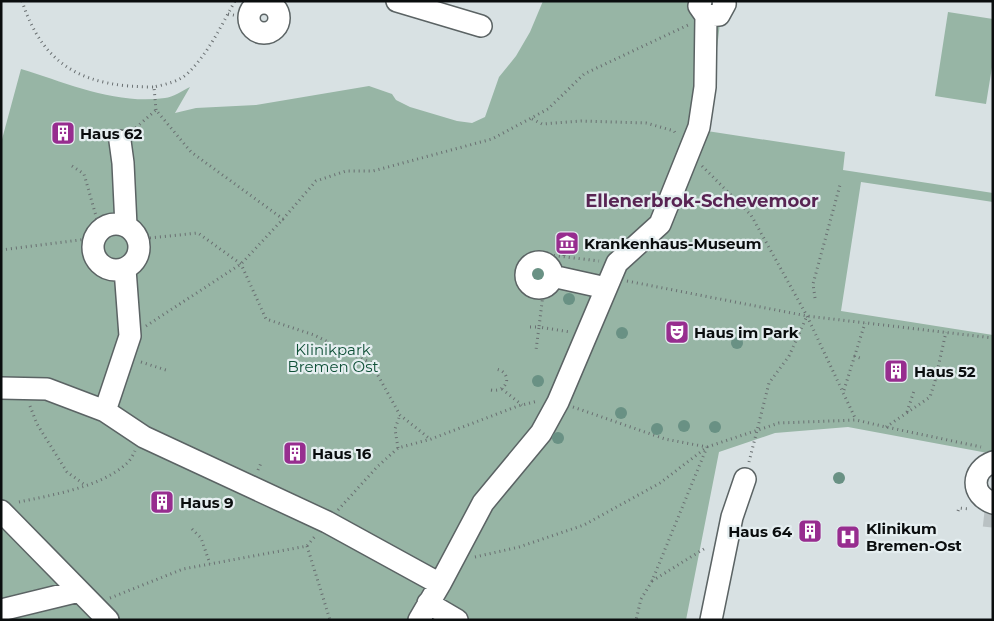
<svg xmlns="http://www.w3.org/2000/svg" width="994" height="621" viewBox="0 0 994 621" font-family="Montserrat,sans-serif">
	<rect width="100%" height="100%" fill="#d8e1e3"/>
	<path fill="#97b5a5" d="M543 1H688L720 23 707 131 845 152 843 170 993 193V202L861 182 841 311 993 335V454L848 427 775 433 719 452 686 620H1V143L21 69C67 83 116 105 165 98 173 97 182 91 190 87L175 113 196 108 256 105 369 86 392 94 396 100 410 107 457 121 472 123 485 117 499 77 516 56 530 32Z
		M948 12 993 19V61L986 104 935 96Z"/>
	<g fill="none" stroke-linecap="round" stroke-linejoin="round">
		<path stroke="#b9c1c3" stroke-width="21" stroke-dasharray="21 11" stroke-linecap="butt" d="M984 516 993 517"/>
		<g stroke="#5b6364" stroke-width="24">
			<path id="minor" d="M397 1 481 26
				M249 18a15 15 0 1 1 30 0a15 15 0 1 1-30 0Z
				M706 16 719 15 725 4 723 1
				M120 141 123 163 126 226
				M93 247a23 23 0 1 1 46 0a23 23 0 1 1-46 0Z
				M526 275a13 13 0 1 1 26 0a13 13 0 1 1-26 0Z
				M552 276 606 288
				M1 388 47 389 105 411 144 437 327 522 440 584
				M105 411 130 336 125 269
				M993 462C971 470 970 495 993 503
				M1 511 108 620
				M428 603 457 620
				M1 610 79 591
				M419 620 440 584 483 503 541 433 558 402 617 263 660 224 699 127 705 87 706 16 699 6 701 1
				M711 620 732 517 745 479"/>
		</g>
		<path stroke="#696f71" stroke-width="3" stroke-dasharray="1 4" stroke-linecap="butt" d="M22 1C44 69 87 87 154 87
			M228 14 249 18
			M156 110 154 87C166 84 178 82 187 74 208 54 221 26 235 1
			M532 119 542 124 581 121 646 123 674 131 676 134
			M132 131 156 110 191 152 283 219 316 181 346 171H373L492 139 548 109 584 74 688 25
			M72 166 84 174 100 230
			M702 166 751 215 807 316 856 420
			M140 239 198 233 241 264 266 319 314 335 371 363 400 415 430 439
			M1 250 95 238
			M564 256V250
			M541 262 542 254 599 261
			M627 281 807 316 993 338
			M541 291 543 294 539 327 570 332
			M815 298 813 284 840 185
			M146 326 241 264 283 219
			M530 327H539L536 350
			M854 356 863 359
			M141 362 169 371
			M502 389 522 405
			M491 390C509 393 513 371 495 369
			M844 390 865 323
			M30 406 37 424 67 472 85 485
			M573 407 665 439 707 447 652 581 641 599 636 620
			M907 412 914 391
			M886 427 930 397 935 381 946 332
			M398 448 395 429 400 415
			M749 462 769 383 789 356 807 316
			M258 470 261 463
			M19 502C52 495 101 487 126 464 130 461 133 455 135 451
			M338 510 377 467 398 448 431 439 518 406 538 401
			M958 511 959 508 970 509
			M192 529 201 538 210 564
			M307 546 330 620
			M475 557 519 547 584 525 660 483 707 447 779 423 856 420 886 427 981 447
			M652 581 707 547
			M110 598 183 569 307 546 316 535"/>
		<use href="#minor" stroke="#fff" stroke-width="21"/>
	</g>
	<g fill="#699184">
		<circle cx="538" cy="274" r="6"/>
		<circle cx="569" cy="299" r="6"/>
		<circle cx="622" cy="333" r="6"/>
		<circle cx="737" cy="343" r="6"/>
		<circle cx="538" cy="381" r="6"/>
		<circle cx="621" cy="413" r="6"/>
		<circle cx="684" cy="426" r="6"/>
		<circle cx="715" cy="427" r="6"/>
		<circle cx="657" cy="429" r="6"/>
		<circle cx="558" cy="438" r="6"/>
		<circle cx="839" cy="478" r="6"/>
	</g>
	<defs>
		<g id="building-square" transform="scale(1.25)"><rect x="-9" y="-9" width="18" height="18" rx="4" fill="#972d8f" stroke="#e5eef0"/><path d="M-4-6H4V6H1V3H-1V6H-4ZM-2.5-4.3h1.7v1.8h-1.7ZM.8-4.3h1.7v1.8H.8ZM-2.5-1h1.7V.8h-1.7ZM.8-1h1.7V.8H.8Z" fill="#fff"/></g>
		<g id="museum-square" transform="scale(1.25)"><rect x="-9" y="-9" width="18" height="18" rx="4" fill="#972d8f" stroke="#e5eef0"/><path d="M0-6L6-3V-2H-6V-3ZM-5-1h2V3h-2ZM-1-1h2V3h-2ZM3-1h2V3H3ZM-6 4H6V6H-6Z" fill="#fff"/></g>
		<g id="theatre-square" transform="scale(1.25)"><rect x="-9" y="-9" width="18" height="18" rx="4" fill="#972d8f" stroke="#e5eef0"/><path d="M-5-5.5Q0-4 5-5.5V0Q5 5 0 6Q-5 5-5 0ZM-3.3-2.5H-1v1.5H-3.3ZM1-2.5H3.3v1.5H1ZM-2.8 1Q0 5.5 2.8 1Z" fill="#fff"/></g>
		<g id="hospital-square" transform="scale(1.25)"><rect x="-9" y="-9" width="18" height="18" rx="4" fill="#972d8f" stroke="#e5eef0"/><path d="M-5-5h3v3.5h4V-5h3V5h-3V1.5h-4V5h-3Z" fill="#fff"/></g>
	</defs>
	<g fill-rule="evenodd">
		<use href="#building-square" x="63" y="133"/>
		<use href="#museum-square" x="567" y="243"/>
		<use href="#theatre-square" x="677" y="332"/>
		<use href="#building-square" x="896" y="371"/>
		<use href="#building-square" x="295" y="453"/>
		<use href="#building-square" x="162" y="502"/>
		<use href="#building-square" x="810" y="531"/>
		<use href="#hospital-square" x="848" y="537"/>
	</g>
	<g text-anchor="middle" dominant-baseline="central" stroke-width="4.5" stroke-linejoin="round" paint-order="stroke">
		<g font-size="15" font-weight="bold" fill="#0a0d0e" stroke="#e5eef0" text-anchor="start">
			<text x="80" y="133">Haus 62</text>
			<text x="584" y="243">Krankenhaus-Museum</text>
			<text x="694" y="332">Haus im Park</text>
			<text x="914" y="371">Haus 52</text>
			<text x="312" y="453">Haus 16</text>
			<text x="180" y="502">Haus 9</text>
			<text x="866" y="528">Klinikum<tspan x="866" dy="17">Bremen-Ost</tspan></text>
			<text x="792" y="531" text-anchor="end">Haus 64</text>
		</g>
		<g font-size="15" fill="#0f5037" stroke="#e5eef0">
			<text x="333" y="349">Klinikpark<tspan x="333" dy="17">Bremen Ost</tspan></text>
		</g>
		<g font-size="18" font-weight="bold" fill="#582453" stroke="#e5eef0">
			<text x="702" y="201">Ellenerbrok-Schevemoor</text>
		</g>
	</g>
	<rect width="994" height="621" fill="none" stroke="#0a0d0e" stroke-width="5"/>
</svg>
